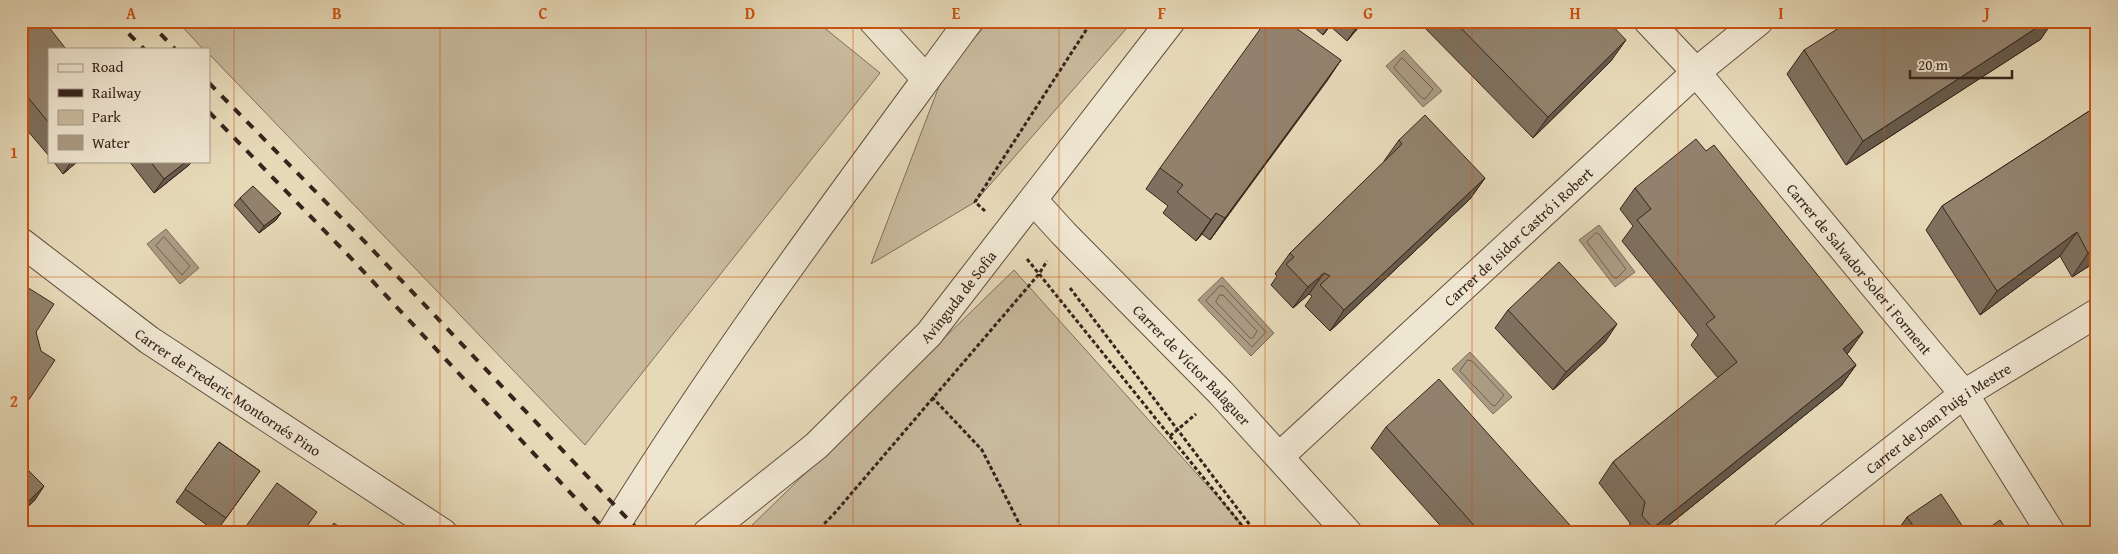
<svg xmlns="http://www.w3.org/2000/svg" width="2118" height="554" viewBox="0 0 2118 554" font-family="'Gentium Book Plus',serif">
	<rect width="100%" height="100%" fill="#e6d9b8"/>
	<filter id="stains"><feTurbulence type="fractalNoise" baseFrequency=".004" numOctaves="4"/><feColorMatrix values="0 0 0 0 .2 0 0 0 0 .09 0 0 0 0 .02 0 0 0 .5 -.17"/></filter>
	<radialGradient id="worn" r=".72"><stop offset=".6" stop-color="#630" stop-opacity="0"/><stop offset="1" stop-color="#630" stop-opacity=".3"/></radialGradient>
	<path fill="#c8ba9d" stroke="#7f6f5c" d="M177 21H816L880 73 585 445 209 54V49H203Z
		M990 21H1133L975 202 871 264 946 68Z
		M1014 270 1250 533H744Z"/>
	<path fill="#aa9b83" stroke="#7c6b59" d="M1404 50 1442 91 1423 107 1386 66Z
		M1599 225 1635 272 1615 287 1579 240Z
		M166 229 199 268 180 284 147 244Z
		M1222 277 1274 333 1251 356 1198 300Z
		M1470 352 1512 397 1493 414 1452 369Z"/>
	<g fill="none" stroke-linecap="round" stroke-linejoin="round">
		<path stroke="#70604f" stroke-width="1" d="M1402 58 1433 89 1425 99 1422 98 1394 68Z
			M1596 233 1599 234 1626 269 1617 278H1614L1587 242Z
			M164 237 190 266 182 275 156 246Z
			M1220 286H1223L1266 332 1252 347 1206 301Z
			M1220 295H1223L1257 331 1253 338H1250L1216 302Z
			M1468 360 1472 361 1504 395 1495 406 1492 405 1460 371Z"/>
		<g stroke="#625142" stroke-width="30">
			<g id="minor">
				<path d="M873 21 926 79"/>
				<path id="s1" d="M1648 21 1696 72 1964 394 2051 533"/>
				<path id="s2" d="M1033 200 1064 234 1221 393 1348 533"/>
				<path id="s3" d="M21 242 149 340 443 533"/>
				<path id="s4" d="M1280 456 1696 72 1759 21"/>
				<path id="s5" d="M1787 533 1964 394 2097 313"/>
			</g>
		</g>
		<g stroke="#625142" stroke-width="30">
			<g id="tertiary">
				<path d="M611 533C720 356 846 189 969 21"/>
				<path id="s6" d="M707 533 816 446 929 334 1171 21"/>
			</g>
		</g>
		<path stroke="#36241b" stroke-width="3" stroke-dasharray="4 2.5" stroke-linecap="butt" d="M985 211 975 202 1092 21
			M1027 259 1248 533
			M1070 288 1256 533
			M932 397 982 450 1024 533
			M1170 436 1196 414
			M815 533 833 515 1039 274 1047 261"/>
		<use href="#minor" stroke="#efe6d1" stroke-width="28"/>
		<use href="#tertiary" stroke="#efe6d1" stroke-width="28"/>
		<path stroke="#36241b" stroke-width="4" stroke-dasharray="9 9" stroke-linecap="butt" d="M116 21 144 49
			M148 21 175 49
			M209 83 366 243 641 533
			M209 112 349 256 608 533"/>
	</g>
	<path fill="#7e705e" stroke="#36241b" d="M1307 21H1364L1347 41 1330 26 1323 35Z
		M1426 21H1608L1611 61 1533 138 1423 26Z
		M2090 21H2097V32Z
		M21 30 49 49V156L21 123Z
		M2041 39 1846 165 1787 74 1804 50Z
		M1341 60 1210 240 1202 234 1196 241 1163 213 1168 206 1146 189 1160 168Z
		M2097 106V261L2072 277 2060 256 1980 315 1926 230 1942 206Z
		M1399 140 1485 178 1470 199 1330 331 1305 306 1312 296 1309 294 1293 308 1271 285 1277 276 1275 274 1290 253 1384 162V161Z
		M53 161H78L63 174Z
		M129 161H192L189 165 154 193Z
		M1635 188 1863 332 1847 354 1856 365 1841 386 1659 533H1628L1630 523 1599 483 1613 462 1718 378 1691 345 1698 335 1622 241 1633 226 1620 209Z
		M240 198 281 213 276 220 259 233 234 205Z
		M21 286 36 332 28 401 21 412Z
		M1508 310 1605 342 1553 390 1495 328Z
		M1386 427 1577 533H1447L1371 448Z
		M219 442 260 471 216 532 176 502Z
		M21 475 35 500 21 513Z
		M1907 517 1967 533H1896Z
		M244 529 302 533H241Z"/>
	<path fill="#665b4c" stroke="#36241b" d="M1332 21H1334L1323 35Z
		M1361 21H1364L1347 41Z
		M2047 21H2053L2041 39 1846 165 1863 141Z
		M1626 40 1611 61 1533 138 1548 117Z
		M1341 60 1327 81 1210 240 1225 218Z
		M72 161H78L63 174Z
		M187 161H192L189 165 154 193 164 179Z
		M1485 178 1470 199 1330 331 1344 310Z
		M281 213 276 220 259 233 264 226Z
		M1216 213 1202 234 1196 241Z
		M2077 232 2060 256 1980 315 1997 291Z
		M2097 247V261L2072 277 2088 253Z
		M1324 273 1309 294 1293 308 1308 287Z
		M1617 324 1605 342 1553 390 1566 372Z
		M1863 332 1848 353 1828 370 1843 349Z
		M1856 365 1841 386 1659 533H1650L1653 528Z
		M44 486 35 500 21 513V511L27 503Z"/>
	<path fill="#92826d" stroke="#36241b" d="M32 21H44L66 49H49V123L21 89V30Z
		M1266 21H1286L1341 60 1225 218 1216 213 1211 220 1177 192 1183 185 1160 168Z
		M1454 21H1608L1626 40 1548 117Z
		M1850 21H2047L1863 141 1804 50Z
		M2097 106V247L2088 253 2077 232 1997 291 1942 206Z
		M1425 115 1485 178 1344 310 1320 285 1330 276 1324 273 1308 287 1286 264 1294 257 1290 253 1402 144 1399 140Z
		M1696 139 1706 151 1714 145 1863 332 1843 349 1856 365 1653 528 1642 516 1645 502 1613 462 1737 362 1706 324 1715 317 1637 220 1651 209 1635 188Z
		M150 161H187L164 179Z
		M253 186 281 213 264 226 240 198Z
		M1559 262 1617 324 1566 372 1508 310Z
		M22 284 54 304 36 332 41 351 55 360 28 401 21 396V286Z
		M1439 379 1577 533H1481L1386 427Z
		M219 442 260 471 226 518 185 489Z
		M28 470 44 486 27 503 21 497V475L22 476Z
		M277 483 317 512 302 533H249L244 529Z
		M1941 494 1967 533H1918L1907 517Z
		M2000 520 2009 533H1982Z
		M334 523 347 533H327Z"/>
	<path fill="none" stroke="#cd510e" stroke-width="1" stroke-opacity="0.55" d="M234 21V533M440 21V533M646 21V533M853 21V533M1059 21V533M1265 21V533M1472 21V533M1678 21V533M1884 21V533M21 277H2097"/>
	<g text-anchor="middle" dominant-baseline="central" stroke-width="4" stroke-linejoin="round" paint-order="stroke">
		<g font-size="15" fill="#36241b" stroke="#efe6d1">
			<text stroke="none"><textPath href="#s4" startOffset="324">Carrer de Isidor Castró i Robert</textPath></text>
			<text stroke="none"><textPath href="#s1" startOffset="326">Carrer de Salvador Soler i Forment</textPath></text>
			<text stroke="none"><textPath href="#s6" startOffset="346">Avinguda de Sofia</textPath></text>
			<text stroke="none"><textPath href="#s2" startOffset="229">Carrer de Víctor Balaguer</textPath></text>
			<text stroke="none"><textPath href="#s3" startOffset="256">Carrer de Frederic Montornés Pino</textPath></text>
			<text stroke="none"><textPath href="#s5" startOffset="190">Carrer de Joan Puig i Mestre</textPath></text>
		</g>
	</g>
	<rect width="2118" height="554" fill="none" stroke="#e6d9b8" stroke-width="55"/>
	<rect x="48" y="48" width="162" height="115" fill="#efe6d1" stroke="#a59888"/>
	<rect x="58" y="64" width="25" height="8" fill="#efe6d1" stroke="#a59888"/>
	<text x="92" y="72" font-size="15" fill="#36241b">Road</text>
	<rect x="58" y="89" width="25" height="8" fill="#36241b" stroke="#a59888"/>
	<text x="92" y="98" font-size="15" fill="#36241b">Railway</text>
	<rect x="58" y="110" width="25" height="15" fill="#c8ba9d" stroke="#a59888"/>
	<text x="92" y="122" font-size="15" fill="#36241b">Park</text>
	<rect x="58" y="135" width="25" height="15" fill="#aa9b83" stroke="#a59888"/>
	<text x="92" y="148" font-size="15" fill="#36241b">Water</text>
	<path d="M1910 70v8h102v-8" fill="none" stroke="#36241b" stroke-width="2.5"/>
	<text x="1918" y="70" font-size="15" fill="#36241b" stroke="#efe6d1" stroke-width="4" paint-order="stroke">20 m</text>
	<rect x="28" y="28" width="2062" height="498" fill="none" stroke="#cd510e" stroke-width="2"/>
	<g font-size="16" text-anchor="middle" font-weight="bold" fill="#cd510e">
		<text x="131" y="19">A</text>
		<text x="337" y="19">B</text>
		<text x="543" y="19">C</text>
		<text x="750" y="19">D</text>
		<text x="956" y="19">E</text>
		<text x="1162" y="19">F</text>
		<text x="1368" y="19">G</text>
		<text x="1575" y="19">H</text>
		<text x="1781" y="19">I</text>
		<text x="1987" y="19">J</text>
		<text x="14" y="158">1</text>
		<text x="14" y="407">2</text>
	</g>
	<rect width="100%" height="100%" filter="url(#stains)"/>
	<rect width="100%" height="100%" fill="url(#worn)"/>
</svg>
